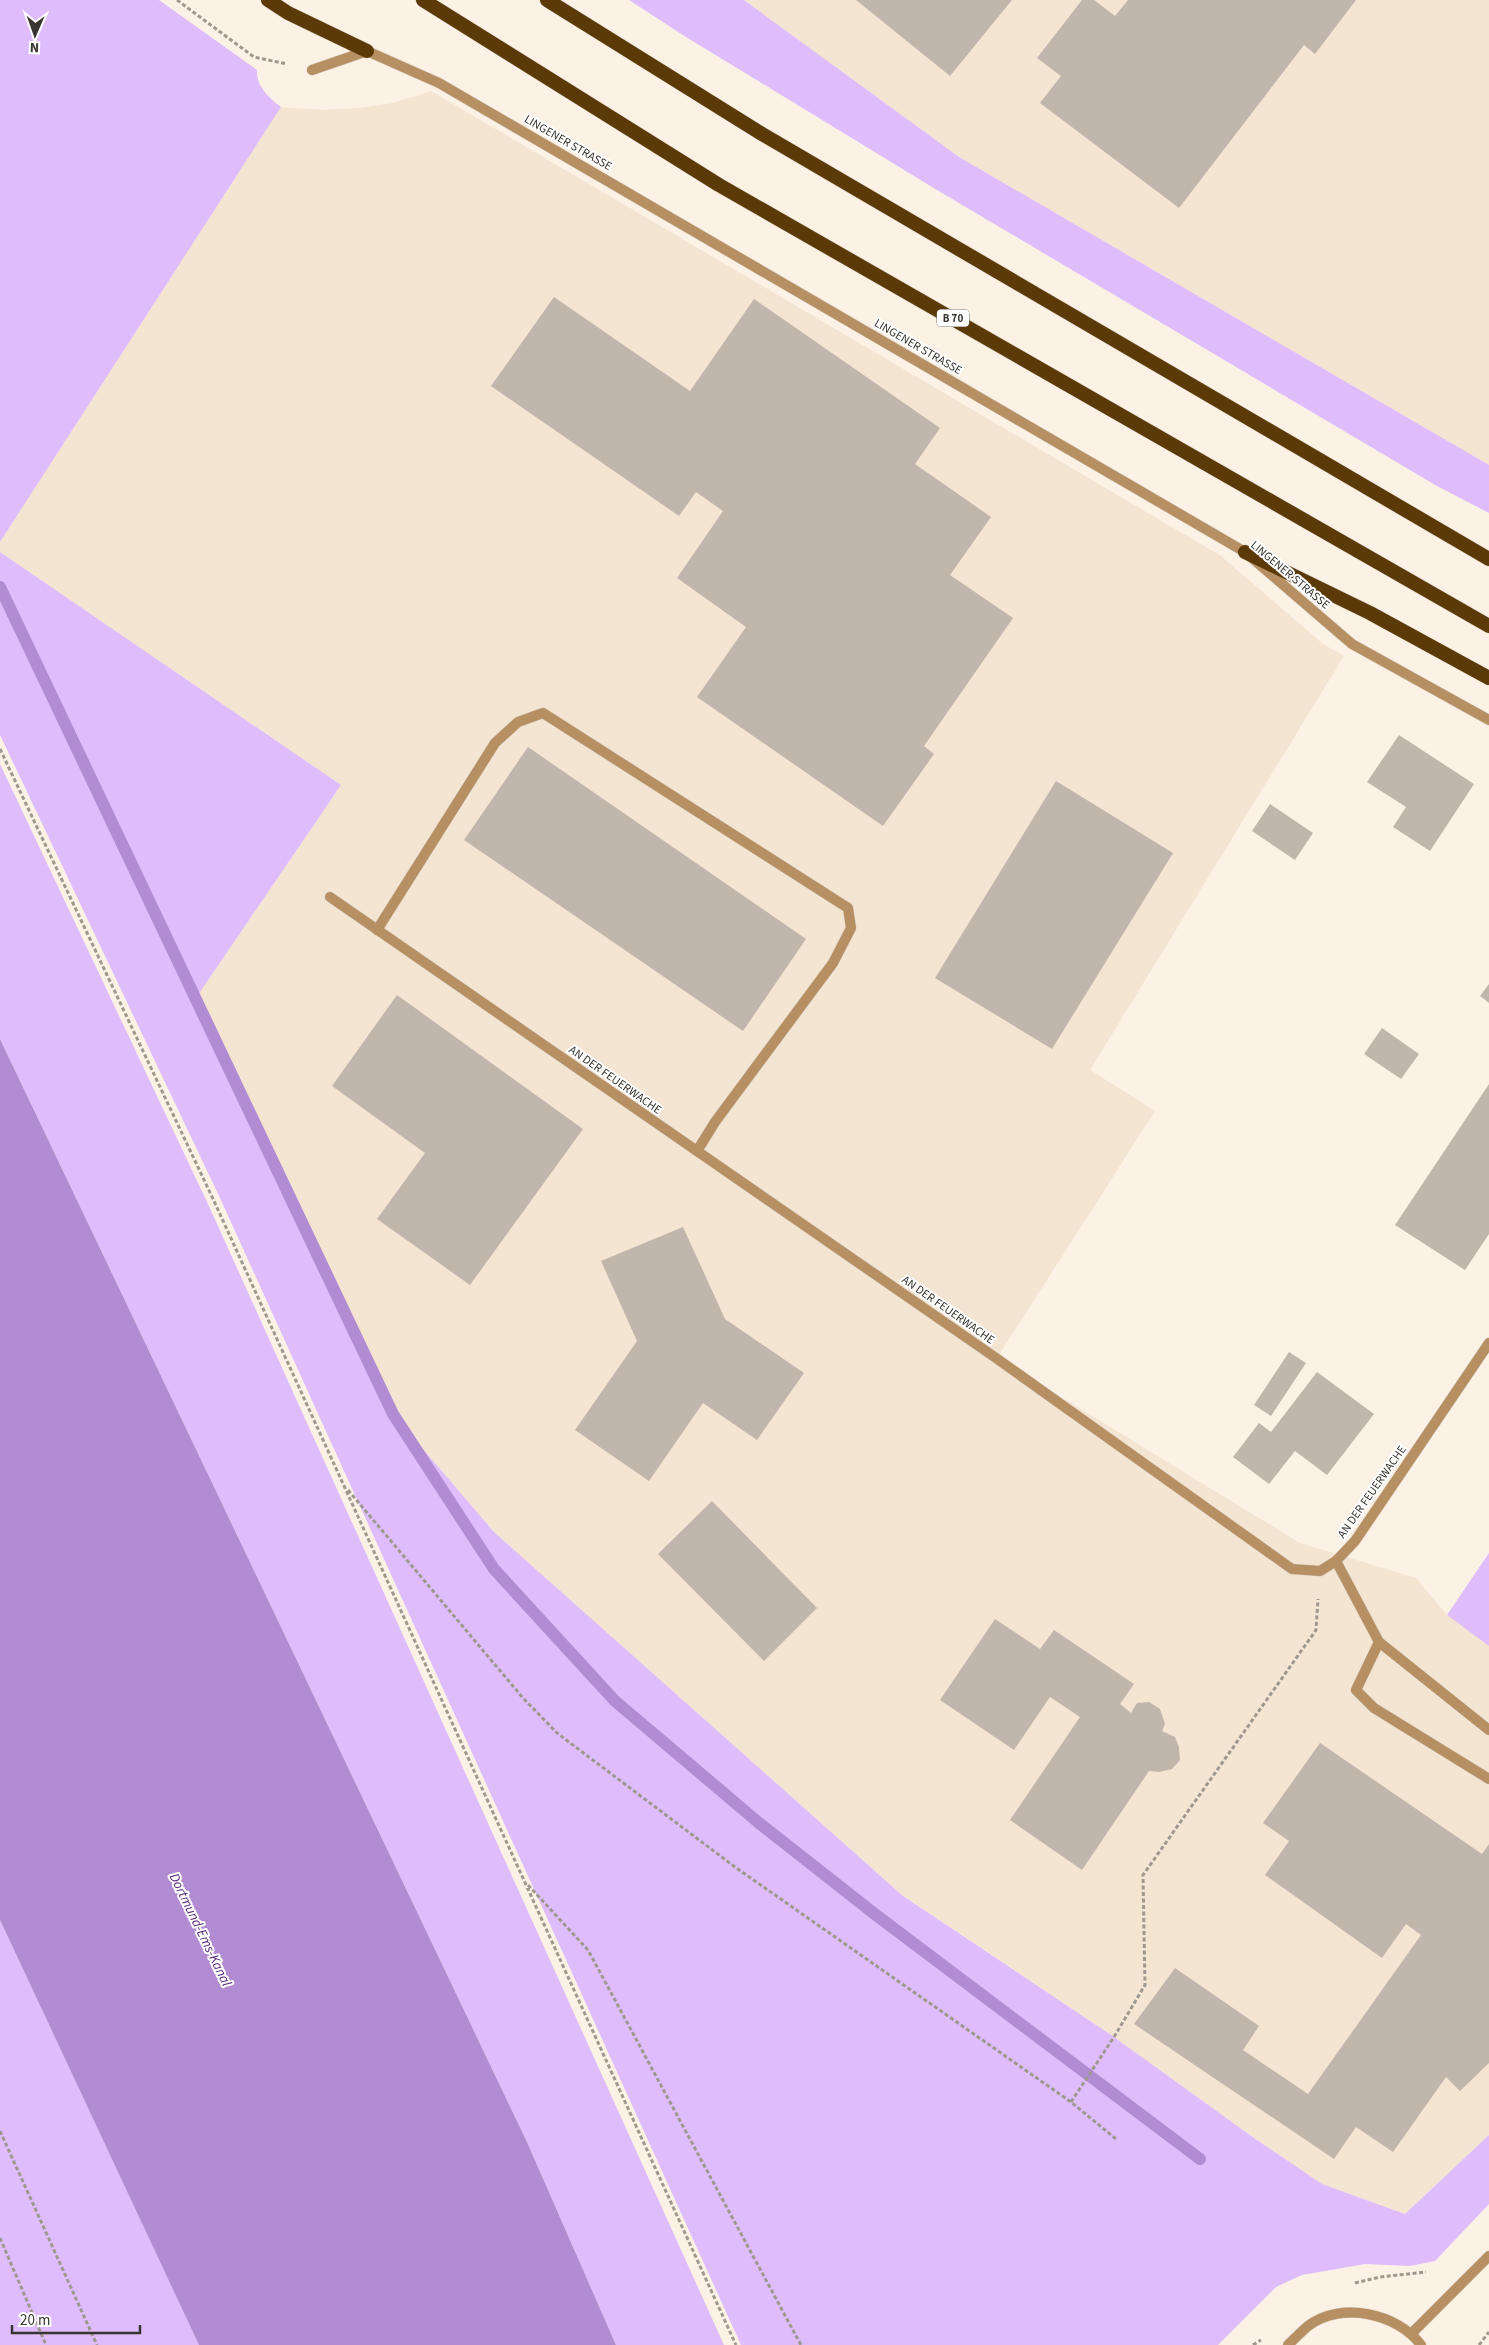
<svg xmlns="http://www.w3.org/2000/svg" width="1489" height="2345" viewBox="0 0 1489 2345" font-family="'Source Sans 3',sans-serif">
	<rect width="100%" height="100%" fill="#fbf1e5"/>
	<path fill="#f4e4d2" d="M744 0H1489V465L959 157Z
		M431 91 1221 556 1323 644 1344 656 1090 1070 1155 1111 997 1358 1300 1543 1416 1578 1447 1615 1489 1646V2135L1405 2214 1322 2184 1254 2138 1114 2037 903 1896 494 1532 393 1414 196 998 341 785 0 552V542L281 107 322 110 361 108 393 103Z"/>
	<path fill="#dfbdfc" d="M0 0H159L257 70C256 86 269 98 281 107L0 542Z
		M629 0H744L959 157 1489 465V513L1437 486 937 190 686 37Z
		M0 552 341 785 196 998 393 1414 494 1532 903 1896 1114 2037 1254 2138 1322 2184 1405 2214 1489 2135V2204L1435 2261 1410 2266 1365 2264 1302 2275 1276 2287 1218 2345H741L220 1198 0 735Z
		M0 764 208 1204 724 2345H616L527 2142 0 1039Z
		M1489 1553V1646L1447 1615Z
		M0 1920 175 2293 199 2345H0Z"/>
	<path fill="#b28cd2" d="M0 1039 527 2142 616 2345H199L0 1920Z"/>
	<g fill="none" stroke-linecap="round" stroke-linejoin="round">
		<path stroke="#b28cd2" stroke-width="12" d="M0 587 393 1414 494 1569 615 1701 759 1823 876 1915 1200 2159"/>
	</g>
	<path fill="#c0b6ab" d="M856 0H1012L950 76Z
		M1082 0H1094L1115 16 1128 0H1356L1315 54 1304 45 1179 208 1040 103 1061 76 1037 58Z
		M554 297 690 391 754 299 940 428 915 464 991 517 950 575 1013 618 924 746 934 754 883 826 697 697 746 627 677 578 723 511 696 492 679 516 491 386Z
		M1399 735 1474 784 1430 851 1393 827 1406 807 1367 782Z
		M528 747 806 939 743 1031 464 840Z
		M1056 781 1173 853 1052 1049 935 978Z
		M1270 804 1313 833 1295 860 1252 831Z
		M1489 984V1003L1480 996Z
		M397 995 583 1129 470 1285 377 1219 425 1153 332 1086Z
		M1382 1028 1419 1054 1401 1079 1364 1054Z
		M1489 1084V1234L1465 1270 1395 1225Z
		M683 1227 725 1319 804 1373 757 1440 703 1403 649 1481 575 1430 637 1341 601 1261Z
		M1289 1352 1306 1363 1271 1416 1254 1405Z
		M1317 1372 1374 1414 1327 1475 1295 1451 1269 1484 1233 1457 1259 1423 1271 1432Z
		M712 1501 817 1608 764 1661 658 1554Z
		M995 1619 1040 1649 1054 1630 1134 1684 1120 1704 1131 1713 1137 1703 1149 1702 1160 1709 1165 1724 1162 1731 1175 1737 1179 1747 1180 1760 1172 1769 1159 1772 1149 1771 1082 1870 1010 1820 1080 1717 1050 1697 1014 1750 940 1700Z
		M1320 1743 1482 1854 1489 1844V2063L1460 2091 1446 2077 1393 2152 1356 2127 1334 2159 1134 2024 1175 1968 1259 2026 1243 2050 1308 2094 1421 1935 1406 1924 1382 1958 1265 1875 1289 1841 1263 1823Z"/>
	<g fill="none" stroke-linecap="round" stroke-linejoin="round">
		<g stroke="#d8cfc4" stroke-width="11">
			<path id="service" d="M377 930 495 743 518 722 543 713 848 908 851 928 833 963 715 1122 697 1151
				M1336 1561 1379 1642 1489 1730
				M1379 1642 1356 1690 1374 1708 1489 1779"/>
		</g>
		<g stroke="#d8cfc4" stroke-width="11">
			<path id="minor" d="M312 70 367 51 439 83 1245 552 1352 644 1489 720
				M330 897 996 1358 1292 1569 1320 1571 1336 1561 1355 1541 1489 1343"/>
		</g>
		<g stroke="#d8cfc4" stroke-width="11">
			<path id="tertiary" d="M1412 2333 1489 2256
				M1288 2345C1294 2339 1301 2332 1308 2326 1341 2301 1397 2313 1421 2345"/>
		</g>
		<g stroke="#d8cfc4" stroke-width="15">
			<path id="trunk" d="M268 0 288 13 367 51
				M423 0 719 185 1489 626
				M547 0 762 134 1489 559
				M1245 552 1370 613 1489 678"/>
		</g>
		<path stroke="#9f988f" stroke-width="3" stroke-dasharray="4 2.5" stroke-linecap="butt" d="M177 0 254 57 287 64
			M0 749 214 1201 736 2345
			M348 1490 523 1698 557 1733 735 1867 1071 2102 1116 2139
			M528 1885 588 1950 801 2345
			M1071 2102 1114 2037 1145 1985 1143 1875 1316 1630 1318 1599
			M0 2131 97 2345
			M0 2238 46 2345
			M1355 2283 1380 2277 1426 2272
			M1253 2345 1261 2340
			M1479 2345 1489 2332"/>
		<use href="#service" stroke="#b69063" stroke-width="10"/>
		<use href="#minor" stroke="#b69063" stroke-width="10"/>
		<use href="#tertiary" stroke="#b69063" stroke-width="10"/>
		<use href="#trunk" stroke="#5b3a08" stroke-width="14"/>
	</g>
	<g text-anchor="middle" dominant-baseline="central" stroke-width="4" stroke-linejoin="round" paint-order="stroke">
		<rect fill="#fff" stroke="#74726e" stroke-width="1" x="937" y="309.5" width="32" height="17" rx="4"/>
		<g font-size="11" font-weight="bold" fill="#393530">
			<text x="953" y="318">B 70</text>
		</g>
		<g font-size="12" fill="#393530" stroke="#fff">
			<text transform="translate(568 143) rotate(30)">LINGENER STRASSE</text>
			<text transform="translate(918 347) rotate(30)">LINGENER STRASSE</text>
			<text transform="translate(1290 575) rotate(40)">LINGENER STRASSE</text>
			<text transform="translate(615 1080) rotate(35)">AN DER FEUERWACHE</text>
			<text transform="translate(948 1310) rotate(35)">AN DER FEUERWACHE</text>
			<text transform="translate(1372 1492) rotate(-55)">AN DER FEUERWACHE</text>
		</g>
		<g font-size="14" font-style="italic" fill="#5a287a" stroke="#fff">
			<text transform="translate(200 1930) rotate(64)">Dortmund-Ems-Kanal</text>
		</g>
	</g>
	<g transform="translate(35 35) rotate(182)" stroke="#ffffff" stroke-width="4" paint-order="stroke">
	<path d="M0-4L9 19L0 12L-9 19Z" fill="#393530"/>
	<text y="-8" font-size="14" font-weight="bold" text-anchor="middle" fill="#393530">N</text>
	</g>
	<path d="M12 2325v8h128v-8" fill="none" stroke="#393530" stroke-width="2.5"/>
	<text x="20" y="2325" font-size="15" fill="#393530" stroke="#ffffff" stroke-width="4" paint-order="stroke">20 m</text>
</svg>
